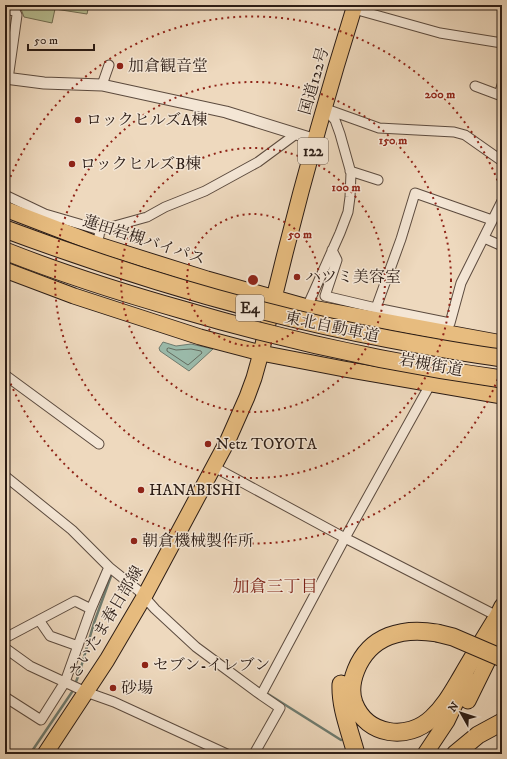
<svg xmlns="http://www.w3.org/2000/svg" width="507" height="759" viewBox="0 0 507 759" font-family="'IM FELL DW Pica','Noto Serif JP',serif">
	<rect width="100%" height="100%" fill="#eed9be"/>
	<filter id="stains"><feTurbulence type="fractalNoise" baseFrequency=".005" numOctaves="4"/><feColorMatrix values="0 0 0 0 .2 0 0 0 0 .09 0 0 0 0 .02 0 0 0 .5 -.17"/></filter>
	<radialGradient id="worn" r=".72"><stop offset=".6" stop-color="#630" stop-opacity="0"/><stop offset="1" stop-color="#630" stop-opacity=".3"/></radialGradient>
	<path fill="#b7bf93" stroke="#716e54" d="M8 5H89L87 14 55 9 52 23 24 17 21 9Z"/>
	<path fill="#9bbbab" stroke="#6e7b6f" d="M163 342 176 346 191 344 213 349 189 371 160 351 159 348Z"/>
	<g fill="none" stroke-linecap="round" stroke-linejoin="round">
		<path stroke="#636c60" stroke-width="1" d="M169 348 176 350 191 349 201 351 202 353 188 365 167 351V349Z"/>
		<path stroke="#6e7b6f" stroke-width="2.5" d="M268 694 341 740
			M30 754 72 692 79 674 94 623 111 576"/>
		<g stroke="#5c4b3f" stroke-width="11">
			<path id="minor" d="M5 9 15 11 17 15 8 79
				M354 9 440 33 502 43
				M102 85 109 65
				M502 85 499 95 502 97
				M475 86 499 95
				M326 109 379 128 454 132 465 135 502 161
				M350 171 378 180
				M5 195 45 214 100 230 99 236
				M100 230 147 217 165 207 205 191 258 162 296 134
				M484 238 502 246
				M332 250 337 260 325 296 376 308 450 323 461 283 502 201
				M307 307 340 233 348 212 350 197 351 173 340 134 335 120 324 108
				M376 308 401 239 415 193 492 220
				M5 375 99 444
				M214 467 345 538 497 616
				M5 476 72 530 109 567 139 591 155 609 196 647 261 695 280 708 254 754
				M39 620 50 636 78 646
				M5 638 75 601 91 609
				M5 648 30 666 86 692 114 702 227 754
				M261 695 345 538 431 383
				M5 697 41 720 65 682 91 609 109 567"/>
		</g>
		<g stroke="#5c4b3f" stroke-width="13">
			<path id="tertiary" d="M5 78 44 83 102 85 226 112 316 140"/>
		</g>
		<g stroke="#2b1c15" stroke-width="17">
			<path id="primary" d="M45 754 107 660 144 597 228 440 247 397 254 378 261 353"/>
		</g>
		<g stroke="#2b1c15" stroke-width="17">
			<path id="trunk" d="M5 209 99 245 207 279 307 307 502 343
				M5 270 74 296 200 337 261 353 344 369 502 396
				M261 353C288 236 319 120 355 5
				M489 632 502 606
				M468 701 502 632
				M425 754 447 721 467 679"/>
		</g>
		<g stroke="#2b1c15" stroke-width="19">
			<path id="motorway" d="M437 633C403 627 370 635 356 670 352 680 350 692 354 703 367 736 408 741 432 718 445 706 453 691 462 676 473 657 484 639 495 621
				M341 684C340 708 350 731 356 754
				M455 754 478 735 502 722"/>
		</g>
		<use href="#minor" stroke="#f4e6d5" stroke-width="9"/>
		<use href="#tertiary" stroke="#f4e6d5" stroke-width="11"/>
		<use href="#primary" stroke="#e7bc7f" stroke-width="15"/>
		<use href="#trunk" stroke="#e7bc7f" stroke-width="15"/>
		<use href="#motorway" stroke="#e7bc7f" stroke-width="17"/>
		<g stroke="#2b1c15" stroke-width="19" stroke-linecap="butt">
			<path id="motorway-bridge" d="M5 229C131 276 256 314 389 339 426 346 464 353 502 358
				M5 251C63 274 123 293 183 310 288 341 394 364 502 379
				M437 633 453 637 502 658"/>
		</g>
		<use href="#motorway-bridge" stroke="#e7bc7f" stroke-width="17"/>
	</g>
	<g fill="none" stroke="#8f2418" stroke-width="2" stroke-dasharray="2 4">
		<circle cx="253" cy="280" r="66"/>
		<circle cx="253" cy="280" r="132"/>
		<circle cx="253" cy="280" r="198"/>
		<path d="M502 368A264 264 0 0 1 6 372M6 188A264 264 0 0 1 502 192"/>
	</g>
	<g fill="#8f2418" stroke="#f4e6d5" stroke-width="1.5">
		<circle cx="120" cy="66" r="4"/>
		<circle cx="78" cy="120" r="4"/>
		<circle cx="72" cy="164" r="4"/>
		<circle cx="297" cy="277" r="4"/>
		<circle cx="208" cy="444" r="4"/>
		<circle cx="141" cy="490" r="4"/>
		<circle cx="134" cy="541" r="4"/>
		<circle cx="145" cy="665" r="4"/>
		<circle cx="113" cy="688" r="4"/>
	</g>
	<g text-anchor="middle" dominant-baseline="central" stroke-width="3" stroke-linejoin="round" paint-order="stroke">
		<g fill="#f4e6d5" stroke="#67594f" stroke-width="1">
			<rect x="298" y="138" width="30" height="26" rx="3"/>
			<rect x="236" y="295" width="28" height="26" rx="3"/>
		</g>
		<g font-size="15" font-weight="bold" fill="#2b1c15">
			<text x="313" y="151">122</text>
			<text x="250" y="308">E4</text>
		</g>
		<g font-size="16" fill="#2b1c15" stroke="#f4e6d5" text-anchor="start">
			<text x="128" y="66">加倉観音堂</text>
			<text x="86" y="120">ロックヒルズA棟</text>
			<text x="80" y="164">ロックヒルズB棟</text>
			<text x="305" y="277">ハツミ美容室</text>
			<text x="216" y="444">Netz TOYOTA</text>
			<text x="149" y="490">HANABISHI</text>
			<text x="142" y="541">朝倉機械製作所</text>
			<text x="153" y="665">セブン-イレブン</text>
			<text x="121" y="688">砂場</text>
		</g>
		<g font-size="16" fill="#2b1c15" stroke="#f4e6d5">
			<text transform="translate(314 81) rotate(-74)">国道122号</text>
			<text transform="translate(144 240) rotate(18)">蓮田岩槻バイパス</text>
			<text transform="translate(332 327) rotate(12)">東北自動車道</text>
			<text transform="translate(431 365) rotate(10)">岩槻街道</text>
			<text transform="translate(106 622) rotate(-59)">さいたま春日部線</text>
		</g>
		<g font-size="17" fill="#7a1f14" stroke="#f4e6d5">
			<text x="275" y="587">加倉三丁目</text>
		</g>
	</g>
	<circle cx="253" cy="280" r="6" fill="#8f2418" stroke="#f4e6d5" stroke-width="2"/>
	<g font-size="12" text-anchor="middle" font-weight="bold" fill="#8f2418" stroke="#f4e6d5" stroke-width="3" stroke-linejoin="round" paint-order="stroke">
		<text x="440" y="98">200 m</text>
		<text x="393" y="144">150 m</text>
		<text x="346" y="191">100 m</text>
		<text x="300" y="238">50 m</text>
	</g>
	<rect width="507" height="759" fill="none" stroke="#eed9be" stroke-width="20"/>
	<rect x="6" y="6" width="495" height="747" fill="none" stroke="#2b1c15" stroke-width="2"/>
	<rect x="10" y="10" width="487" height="739" fill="none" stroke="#2b1c15"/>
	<g transform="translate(461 713) rotate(309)" stroke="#f4e6d5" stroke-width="3" paint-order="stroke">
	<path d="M0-3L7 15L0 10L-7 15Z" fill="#2b1c15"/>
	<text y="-6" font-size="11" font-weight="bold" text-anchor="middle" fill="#2b1c15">N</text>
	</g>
	<path d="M28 44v6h66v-6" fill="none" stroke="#2b1c15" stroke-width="2"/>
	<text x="34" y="44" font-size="12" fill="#2b1c15" stroke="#f4e6d5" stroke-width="3" paint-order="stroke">50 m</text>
	<rect width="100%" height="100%" filter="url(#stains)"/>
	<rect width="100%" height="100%" fill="url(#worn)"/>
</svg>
